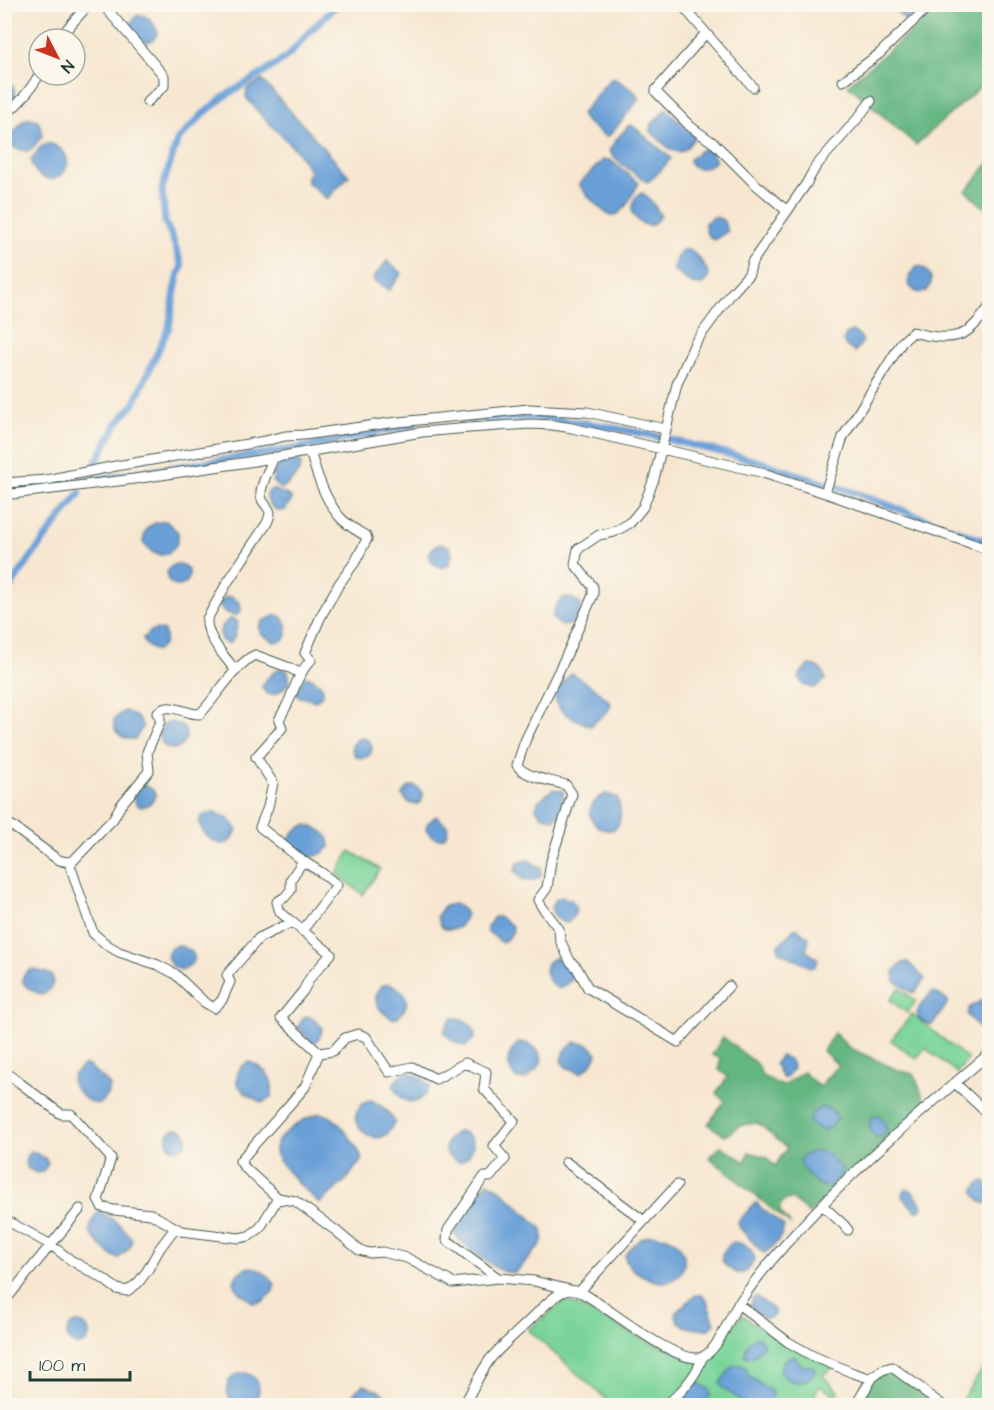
<svg xmlns="http://www.w3.org/2000/svg" width="994" height="1410" viewBox="0 0 994 1410" font-family="'Architects Daughter',sans-serif">
	<rect width="100%" height="100%" fill="#fbf7ec"/>
	<filter id="ink" filterUnits="userSpaceOnUse"><feTurbulence type="fractalNoise" baseFrequency=".0167" numOctaves="2"/><feDisplacementMap in="SourceGraphic" scale="12" xChannelSelector="R" yChannelSelector="G"/><feConvolveMatrix kernelMatrix="1 2 1 2 8 2 1 2 1" color-interpolation-filters="sRGB"/></filter>
	<filter id="wash" filterUnits="userSpaceOnUse"><feTurbulence type="fractalNoise" baseFrequency=".008" numOctaves="4" result="noise"/><feDisplacementMap in="SourceGraphic" scale="24" xChannelSelector="R" yChannelSelector="G"/><feGaussianBlur stdDeviation="1.35" result="paint"/><feColorMatrix in="noise" values="0 0 0 0 0 0 0 0 0 0 0 0 0 0 0 0 0 1.4 0 .05"/><feComposite in="paint" operator="in"/></filter>
	<g filter="url(#wash)">
		<rect width="100%" height="100%" fill="#f7e7d1"/>
		<path fill="#7ad49a" stroke="#4c8867" stroke-width="1.5" d="M350 851 380 869 363 895 337 874Z
			M899 988 916 1001 907 1013 890 1000Z
			M912 1014 968 1059 957 1073 925 1048 916 1059 891 1040Z
			M566 1300 650 1343 709 1357 742 1315 782 1341 833 1368 822 1375 838 1391 836 1395 819 1386 812 1401 818 1405H613L528 1330Z
			M989 1360V1405H958Z"/>
		<path fill="#63b682" stroke="#417a5b" stroke-width="1.5" d="M942 5H963L969 9 973 5H989V79L916 145 848 85Z
			M989 163V212L966 191Z
			M834 1033 850 1048 900 1071 914 1074 925 1102 922 1108 809 1214 792 1199 786 1200 780 1205V1212L791 1225 709 1157 721 1146 745 1162 749 1152 766 1157 775 1166 787 1148 758 1123 742 1125 725 1136 708 1124 725 1101 716 1093 728 1077 719 1070 720 1058 712 1055 723 1037 758 1065 762 1076 783 1086 803 1072 819 1087 838 1065 823 1051Z
			M892 1371 939 1406H857L865 1392 862 1383 886 1372Z"/>
		<path fill="#6ba0d8" stroke="#456e86" stroke-width="1.5" d="M899 5H920L921 6 906 21 894 9Z
			M139 15C149 15 154 24 158 32 150 51 133 40 130 25L135 17Z
			M4 72C13 87 24 99 4 109Z
			M613 77 634 91 639 99 611 134 606 137 585 121 581 114 604 86Z
			M262 80 349 176 327 199 307 182V176L311 172 297 151 259 113 246 97 247 89Z
			M666 109 695 136C685 152 679 158 664 144 659 139 653 135 649 130L651 125Z
			M30 118 37 120 40 125 42 136 32 149 27 151C18 149 9 149 8 138L24 120Z
			M629 125 633 126 671 158C664 166 657 177 647 182L620 163 609 151 615 141Z
			M48 143C86 155 60 190 40 176 34 171 32 167 31 160L42 145Z
			M703 149 710 151 716 160C708 168 696 173 689 161L693 156Z
			M603 160H610L639 183 627 204 617 215C615 215 614 216 612 216 602 213 584 192 579 184Z
			M643 193 652 202 661 216 652 225C641 226 637 220 632 212 632 203 634 195 643 193Z
			M716 217 723 220 728 231 714 240C706 235 705 231 705 223L711 218Z
			M690 249C697 256 708 267 709 277L702 285 692 284 674 271C673 262 677 257 682 250Z
			M387 261 402 273 389 290 374 281 373 278Z
			M918 266C945 274 924 310 908 283L910 274Z
			M852 331 860 336 863 341 855 352 847 347 843 341C845 335 847 333 852 331Z
			M288 460H298C299 461 300 463 301 464 302 472 287 486 281 489 266 481 275 465 288 460Z
			M272 489 290 496 292 500 285 510C283 511 282 511 280 511 272 510 260 496 272 489Z
			M166 521 178 532C180 545 169 560 154 553 150 551 146 546 143 543 144 527 151 522 166 521Z
			M441 544 450 547 452 555 449 565 443 568C435 565 429 562 428 554L435 546Z
			M167 575a11 11 0 1 1 22 0a11 11 0 1 1-22 0Z
			M226 597H232L240 603 241 612 237 615C229 615 221 612 219 603Z
			M564 597 574 599 581 605C578 618 577 625 562 626L553 619C552 609 557 603 564 597Z
			M276 615C287 617 287 626 287 636L282 641 274 642 260 633 259 627 263 621Z
			M229 619H233L238 622C236 630 236 641 227 644L221 640C218 630 222 625 229 619Z
			M157 629 164 631C167 641 165 644 157 651 150 649 144 646 143 638L151 631Z
			M809 665C818 665 825 671 825 680L814 688 804 685 799 679 801 673Z
			M282 668 288 671 290 681C283 690 268 704 262 686 267 678 273 671 282 668Z
			M572 673 597 690 611 703 608 711 590 726C560 712 539 704 572 673Z
			M307 676C319 681 332 691 315 701L298 696 296 694 304 677Z
			M124 711C133 713 139 717 143 727L135 739C122 740 112 732 114 719Z
			M168 722C172 723 175 722 178 724 191 729 187 748 173 749 170 749 167 747 164 746L158 735 162 727Z
			M352 748a10 10 0 1 1 20 0a10 10 0 1 1-20 0Z
			M146 785 152 789 156 795C152 802 149 806 141 807L136 804 133 795 138 786Z
			M415 786C421 789 425 796 421 802L416 805 409 803 402 795 409 787Z
			M553 789 563 791 565 810 554 819 541 815 536 808 538 801Z
			M606 794 617 797C621 808 625 832 606 830 602 830 597 826 594 823 584 811 594 799 606 794Z
			M212 812C224 815 231 819 237 829 228 855 208 843 199 824L201 816Z
			M436 816 448 826C448 842 435 842 426 830L427 824Z
			M306 825C319 829 330 832 330 847 313 863 306 857 289 846L288 840C293 832 297 828 306 825Z
			M528 860 541 868V876C532 884 521 882 515 871 516 863 520 861 528 860Z
			M562 897 571 900 576 906 575 914 568 923C559 923 553 915 551 907L555 900Z
			M454 904 461 906 466 914C462 927 458 931 444 929L440 924 437 916 444 906Z
			M494 917H500L512 926 513 931 509 937 502 943 487 931V927Z
			M794 929H798L809 938 806 951 817 958 818 961 815 966 812 968 780 952 778 946Z
			M176 945C195 949 203 961 181 970L172 966 167 957 169 950Z
			M557 957 575 976 568 983 559 989C551 985 540 972 548 962 549 961 555 958 557 957Z
			M908 962 925 979 915 992 912 993 895 981 894 971 902 963Z
			M33 969C37 971 44 971 49 974 59 980 49 991 43 995 36 993 17 985 24 975 26 972 30 971 33 969Z
			M389 984C392 985 395 986 398 988 412 997 407 1013 394 1019 385 1015 374 1007 376 996 377 992 380 989 381 986Z
			M932 992 936 993 947 1000V1004L933 1024 930 1025 920 1020 917 1013 920 1006Z
			M982 1000H987L989 1003V1039L967 1015 969 1008Z
			M305 1016 311 1017 322 1027C322 1034 319 1040 313 1043L298 1028 301 1021Z
			M453 1018C465 1017 475 1026 475 1038L466 1046C456 1044 450 1040 444 1032L448 1023Z
			M519 1042C526 1043 532 1044 537 1050 549 1062 535 1072 524 1080L515 1078C504 1063 507 1054 519 1042Z
			M575 1042 588 1044 597 1053C595 1062 588 1068 581 1073L566 1067 561 1061C563 1051 567 1047 575 1042Z
			M780 1056C788 1058 792 1059 793 1068L786 1078H782L775 1064Z
			M251 1062C267 1071 274 1077 272 1096L262 1103 245 1093 237 1084C236 1073 240 1064 251 1062Z
			M84 1065 89 1066 110 1085C104 1117 84 1102 72 1083L73 1075Z
			M407 1071 422 1078 430 1086C421 1107 403 1107 393 1086 396 1080 401 1074 407 1071Z
			M371 1100C382 1105 389 1111 395 1122L387 1134 379 1138C366 1138 348 1122 359 1108 361 1104 367 1102 371 1100Z
			M821 1107C830 1107 833 1111 838 1118L832 1126 824 1130 814 1127 809 1122C811 1113 815 1111 821 1107Z
			M320 1113C324 1114 330 1116 334 1119 341 1124 361 1151 362 1160L355 1168 348 1178 321 1203 318 1202C309 1194 276 1162 275 1152 273 1135 307 1117 320 1113Z
			M878 1115C885 1119 883 1123 887 1130L882 1137 877 1138C871 1133 867 1125 872 1117Z
			M167 1139a10 10 0 1 1 20 0a10 10 0 1 1-20 0Z
			M459 1131C479 1137 476 1153 460 1162 439 1155 442 1140 459 1131Z
			M32 1151 45 1158 48 1164 42 1172 37 1173 27 1168 25 1163 27 1155Z
			M818 1151 825 1152 842 1169 841 1175 829 1187C815 1187 804 1172 799 1160L805 1155Z
			M984 1181 989 1187V1201L987 1203H983L976 1196 974 1191 979 1183Z
			M488 1182 500 1189 542 1229 543 1238 540 1246 516 1272C511 1273 507 1273 502 1271 495 1268 461 1244 457 1237 453 1233 455 1229 456 1224L484 1186Z
			M906 1189 912 1191 922 1205 923 1207 919 1211H916L902 1197V1194Z
			M755 1203H757L760 1207 784 1226C783 1236 773 1249 764 1253L760 1250 740 1228 738 1222Z
			M100 1211 119 1224 132 1239 130 1247 119 1258C107 1256 98 1242 90 1233 90 1225 93 1216 100 1211Z
			M653 1235C658 1236 663 1236 667 1237 694 1247 688 1284 660 1282 653 1281 645 1277 638 1273 631 1269 625 1263 625 1255 633 1245 640 1236 653 1235Z
			M733 1242C741 1243 750 1246 753 1254 755 1258 754 1259 752 1263 750 1267 748 1272 743 1273 739 1274 737 1273 733 1271 717 1262 719 1252 733 1242Z
			M250 1267C260 1268 269 1276 275 1284L273 1291 262 1302 253 1303C248 1298 241 1294 237 1289 229 1279 241 1269 250 1267Z
			M695 1295H702L706 1299 715 1323 710 1329C698 1330 675 1329 676 1312Z
			M756 1296 773 1309 775 1315C766 1323 759 1314 750 1308L752 1300Z
			M67 1334a11 11 0 1 1 22 0a11 11 0 1 1-22 0Z
			M755 1337H759L762 1341 764 1345 754 1357H749L745 1356C745 1347 748 1343 755 1337Z
			M791 1356H794L802 1366H812L816 1371C813 1375 809 1379 804 1381 797 1384 784 1381 781 1372 780 1369 781 1365 782 1362Z
			M735 1365H742L747 1369 748 1376 771 1391C774 1397 771 1401 768 1405H747L723 1388 720 1383 732 1367Z
			M227 1389a16 16 0 1 1 32 0a16 16 0 1 1-32 0Z
			M694 1380 709 1389 711 1394C708 1401 703 1403 696 1405 689 1402 683 1400 681 1392Z
			M364 1385 379 1391 399 1405H349C350 1395 356 1390 364 1385Z"/>
		<g fill="none" stroke-linecap="round" stroke-linejoin="round">
			<path stroke="#6ba0d8" stroke-width="7" d="M463 420 536 417 597 425 651 435 761 462 811 479 851 491 990 543
				M92 470 117 423 134 404 162 342 169 327 175 291 179 273 182 266 172 237 165 222 162 189 177 141 202 115 225 96 265 72 289 55 308 33 338 4
				M4 490 82 481 295 449 414 425
				M4 597C27 560 54 527 80 493"/>
		</g>
	</g>
	<g filter="url(#ink)">
		<g fill="none" stroke-linecap="round" stroke-linejoin="round">
			<g stroke="#3f564c" stroke-width="11">
				<path id="minor" d="M101 4 105 7 164 76V86L147 102
					M681 4 706 33 656 90V92L691 127 715 144 753 182 787 211
					M706 33 753 87
					M61 39 66 30 89 4
					M843 81 879 54 931 4
					M4 115C19 105 30 90 39 75
					M4 483 46 480 116 466 265 441 285 436 304 435 389 423 529 409 587 412 665 429
					M825 493 843 437 902 342 913 332C927 336 945 340 959 335 971 332 983 316 990 306
					M4 495 134 479 248 462 422 432 469 428 530 424 553 425 572 428 760 472 825 493 990 550
					M236 671C226 658 205 636 207 619L227 583 267 523C268 520 270 517 270 513 269 506 261 503 261 495 260 485 270 468 274 457
					M4 820 57 859C63 862 67 863 73 861L113 819 121 805 149 771 147 752 160 722V717L157 713C169 700 185 715 200 714 216 698 235 664 255 655L290 668 301 674
					M69 862 93 933 107 945 119 952 158 965 175 974 204 1002 214 1008 222 1000 230 982 227 975 259 938 292 922 280 912 277 902 285 897 291 890V879L303 861
					M292 922 331 954 310 978 303 991 281 1018 319 1053 333 1051 345 1038 358 1034 366 1037 389 1072 412 1067 436 1079 465 1063 486 1072 484 1089 514 1121 494 1146 505 1159 490 1177H484L448 1230 447 1240 498 1278
					M302 931 337 885 322 873 303 861 260 827 268 807 273 783 256 757 282 728 279 720 288 703 298 679 305 667 311 660 305 653 321 616 339 584 355 562 367 539 366 536C356 530 346 525 339 516 324 498 316 473 310 451
					M729 986 678 1042 588 988 577 968 570 961 560 940 559 929 542 907 538 900 547 888 551 861 572 794 566 785C552 781 524 777 517 765L525 741 567 654 593 595V587L575 564 578 549 599 535 614 532 630 523 643 507 654 479 677 384 695 343 731 294 749 274 752 262 806 184 816 166 858 118 871 101
					M319 1053 305 1087 240 1161 245 1168 278 1198 295 1201 335 1230 359 1250 370 1253 382 1252 407 1258 453 1283 498 1278 534 1281 570 1290
					M4 1071 61 1114H71L111 1158 98 1200 102 1207 114 1210 151 1214 181 1231 239 1238 249 1236 260 1228 278 1198
					M955 1083 990 1116
					M566 1162 644 1221
					M822 1205 844 1225 848 1230
					M4 1219 51 1245 72 1261 102 1278 117 1289 127 1291 138 1283 147 1271 160 1248 175 1228
					M579 1292 677 1185
					M4 1302 80 1209
					M738 1304 788 1342 813 1356 853 1373 869 1378 876 1375 882 1370 892 1367 922 1389 924 1392 944 1406
					M463 1406C473 1390 480 1372 491 1358 504 1343 519 1331 533 1317 541 1309 554 1295 565 1291 570 1289 577 1291 582 1293 605 1304 681 1370 704 1356 720 1347 728 1319 739 1303 752 1284 768 1264 784 1246 846 1175 918 1114 990 1053
					M664 1406C679 1396 697 1375 702 1358
					M852 1406 858 1401 873 1377"/>
			</g>
			<use href="#minor" stroke="#fff" stroke-width="9"/>
		</g>
	</g>
	<rect width="994" height="1410" fill="none" stroke="#fbf7ec" stroke-width="24"/>
	<g transform="translate(57 57) rotate(132)"><circle r="28" fill="#fbf7ec" stroke="#a3ada2" stroke-width="1.5"/>
	<path d="M0-4.5L10 22L0 15L-10 22Z" fill="#c8321e"/>
	<text y="-9" font-size="16" font-weight="bold" text-anchor="middle" fill="#1f3d34">N</text>
	</g>
	<path d="M30 1371v9h100v-9" fill="none" stroke="#1f3d34" stroke-width="3"/>
	<text x="39" y="1371" font-size="18" fill="#1f3d34" stroke="#fbf7ec" stroke-width="4.5" paint-order="stroke">100 m</text>
</svg>
